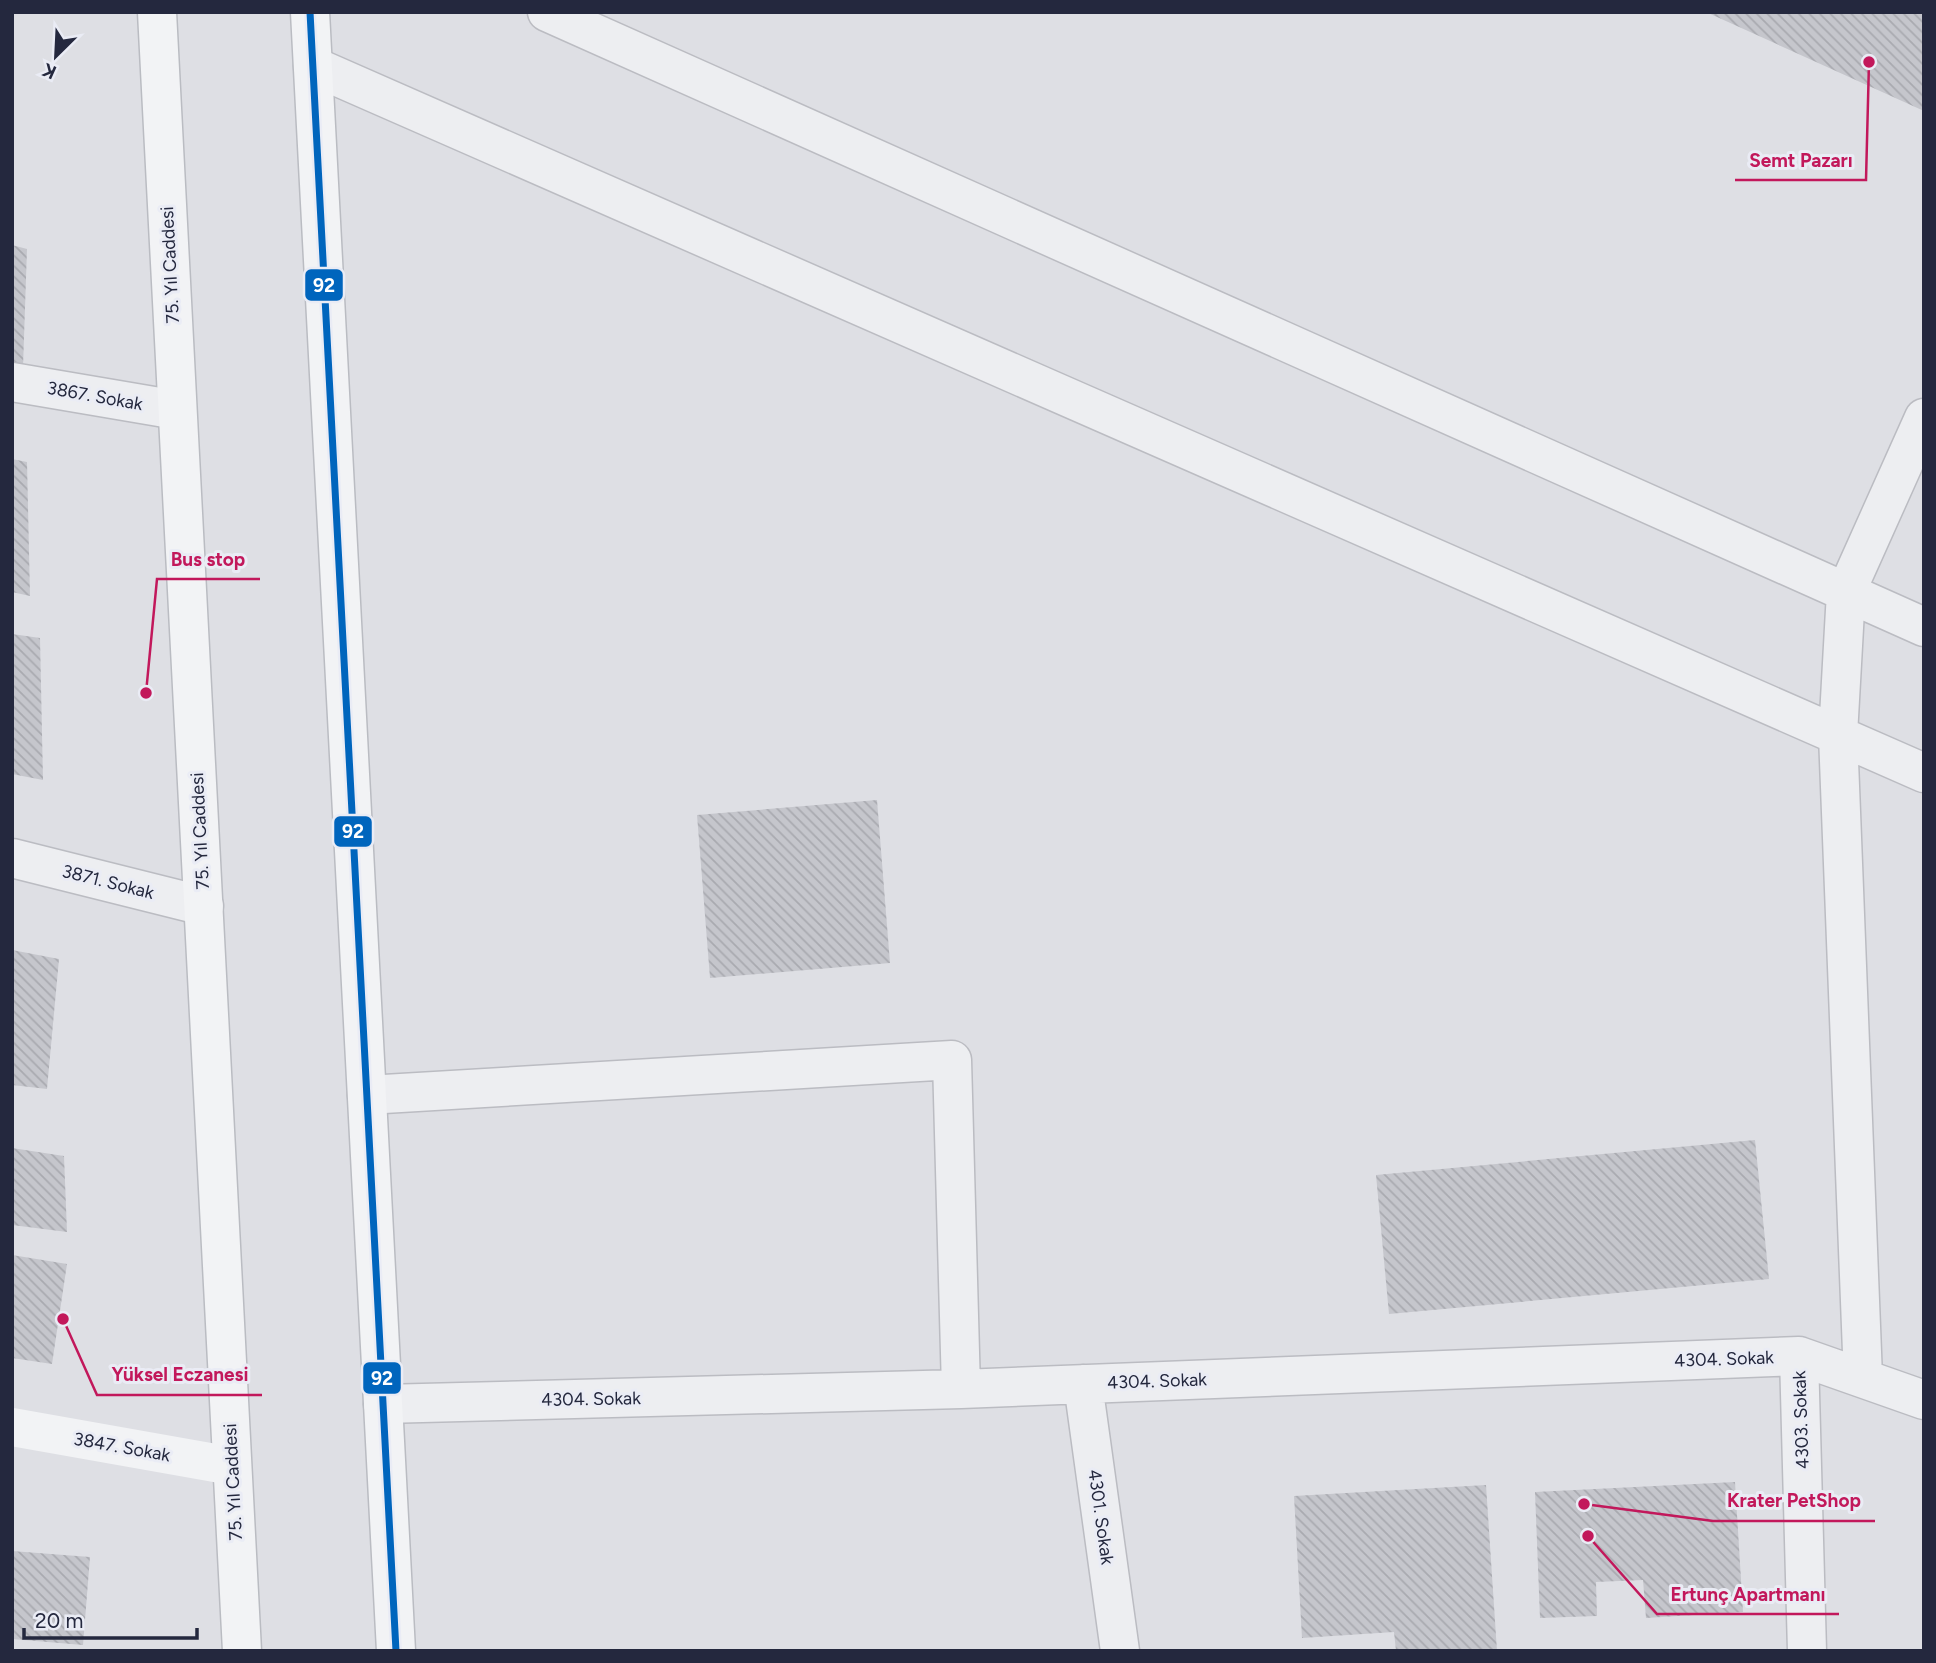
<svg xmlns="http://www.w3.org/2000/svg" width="1936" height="1663" viewBox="0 0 1936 1663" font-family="Figtree,sans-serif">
	<defs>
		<pattern id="building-back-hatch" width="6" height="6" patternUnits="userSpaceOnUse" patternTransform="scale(1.75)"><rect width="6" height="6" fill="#c5c6cc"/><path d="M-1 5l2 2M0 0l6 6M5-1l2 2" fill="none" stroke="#a9aab0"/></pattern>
	</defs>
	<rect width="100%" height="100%" fill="#dedfe4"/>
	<path fill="url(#building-back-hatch)" d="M1706 12H1924V111Z
		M12 245 27 249 23 367 12 365Z
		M12 459 27 462 30 596 12 592Z
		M12 634 40 638 43 780 12 774Z
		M877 800 890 963 710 978 697 815Z
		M12 950 59 959 47 1089 12 1085Z
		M1755 1140 1769 1279 1389 1314 1376 1175Z
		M12 1148 64 1156 67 1232 12 1225Z
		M12 1255 67 1264 52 1364 12 1358Z
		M1735 1482 1743 1612 1646 1618 1643 1580 1596 1582 1597 1616 1540 1618 1535 1492Z
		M1486 1485 1497 1651H1396L1394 1632 1302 1638 1294 1496Z
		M12 1551 90 1557 83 1645 12 1639Z"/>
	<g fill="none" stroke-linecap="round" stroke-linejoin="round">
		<g stroke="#bbbcc2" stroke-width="41">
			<path id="street" d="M547 12 1924 627
				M313 66 1924 773
				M12 382 177 410
				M12 858 204 906
				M367 1095 952 1060 961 1389
				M1799 1356 1807 1651
				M1863 1378 1838 735 1846 592 1924 418
				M1083 1384 1120 1651
				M383 1404 961 1389 1799 1356 1924 1400"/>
		</g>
		<g stroke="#babcc2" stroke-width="41">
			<path id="primary" d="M157 12 242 1651
				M310 12 396 1651"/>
		</g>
		<use href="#street" stroke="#edeef1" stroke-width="38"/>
		<path stroke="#f2f3f5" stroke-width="38" d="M12 1427 232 1466"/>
		<use href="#primary" stroke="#f2f3f5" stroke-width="38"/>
		<g stroke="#eaecf5" stroke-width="12">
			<path id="bus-1" d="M310 12 396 1651"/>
		</g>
		<use href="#bus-1" stroke="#0065bd" stroke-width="7"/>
	</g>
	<g text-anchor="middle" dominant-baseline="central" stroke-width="6" stroke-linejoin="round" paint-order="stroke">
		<g font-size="18" fill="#24283e" stroke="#eaecf5">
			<text transform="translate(170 265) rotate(-93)">75. Yıl Caddesi</text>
			<text transform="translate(95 396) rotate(10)">3867. Sokak</text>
			<text transform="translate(200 831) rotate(-93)">75. Yıl Caddesi</text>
			<text transform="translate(108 882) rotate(14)">3871. Sokak</text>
			<text transform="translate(1724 1359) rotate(-2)">4304. Sokak</text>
			<text transform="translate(1157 1381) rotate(-2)">4304. Sokak</text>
			<text transform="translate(591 1399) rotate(-1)">4304. Sokak</text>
			<text transform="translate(1801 1420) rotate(-92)">4303. Sokak</text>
			<text transform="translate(122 1447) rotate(10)">3847. Sokak</text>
			<text transform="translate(233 1482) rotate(-93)">75. Yıl Caddesi</text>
			<text transform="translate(1101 1517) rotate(82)">4301. Sokak</text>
		</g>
	</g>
	<path fill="none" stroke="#c2185b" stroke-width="2.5" d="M1869 62L1866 180H1735M146 693L157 579H260M63 1319L97 1395H262M1584 1504L1713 1521H1875M1588 1536L1657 1614H1839"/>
	<g fill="#c2185b" stroke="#eaecf5" stroke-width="2.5">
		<circle cx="1869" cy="62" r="7"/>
		<circle cx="146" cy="693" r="7"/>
		<circle cx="63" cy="1319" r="7"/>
		<circle cx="1584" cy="1504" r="7"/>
		<circle cx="1588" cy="1536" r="7"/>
	</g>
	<g font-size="19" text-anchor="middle" font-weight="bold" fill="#c2185b" stroke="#eaecf5" stroke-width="6" stroke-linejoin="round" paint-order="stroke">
		<text x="1801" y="167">Semt Pazarı</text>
		<text x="208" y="566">Bus stop</text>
		<text x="180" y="1381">Yüksel Eczanesi</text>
		<text x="1794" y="1507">Krater PetShop</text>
		<text x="1748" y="1601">Ertunç Apartmanı</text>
	</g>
	<g stroke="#eaecf5" stroke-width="2.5">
		<rect x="304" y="268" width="40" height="34" rx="7" fill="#0065bd"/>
		<rect x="333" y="815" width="40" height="33" rx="7" fill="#0065bd"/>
		<rect x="362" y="1361" width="40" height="34" rx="7" fill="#0065bd"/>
	</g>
	<g font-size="19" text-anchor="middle" font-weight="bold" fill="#fff">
		<text x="324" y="292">92</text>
		<text x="353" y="838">92</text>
		<text x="382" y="1385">92</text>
	</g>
	<rect width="1936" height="1663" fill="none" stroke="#24283e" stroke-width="28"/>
	<g transform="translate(56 56) rotate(204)" stroke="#eaecf5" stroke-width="5" paint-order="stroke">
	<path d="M0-5L12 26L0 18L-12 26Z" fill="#24283e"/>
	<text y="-10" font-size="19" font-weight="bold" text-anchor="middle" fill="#24283e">K</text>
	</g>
	<path d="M24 1628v10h173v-10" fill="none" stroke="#24283e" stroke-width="3.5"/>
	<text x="35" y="1628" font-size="21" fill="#24283e" stroke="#eaecf5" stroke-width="5" paint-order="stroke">20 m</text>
</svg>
